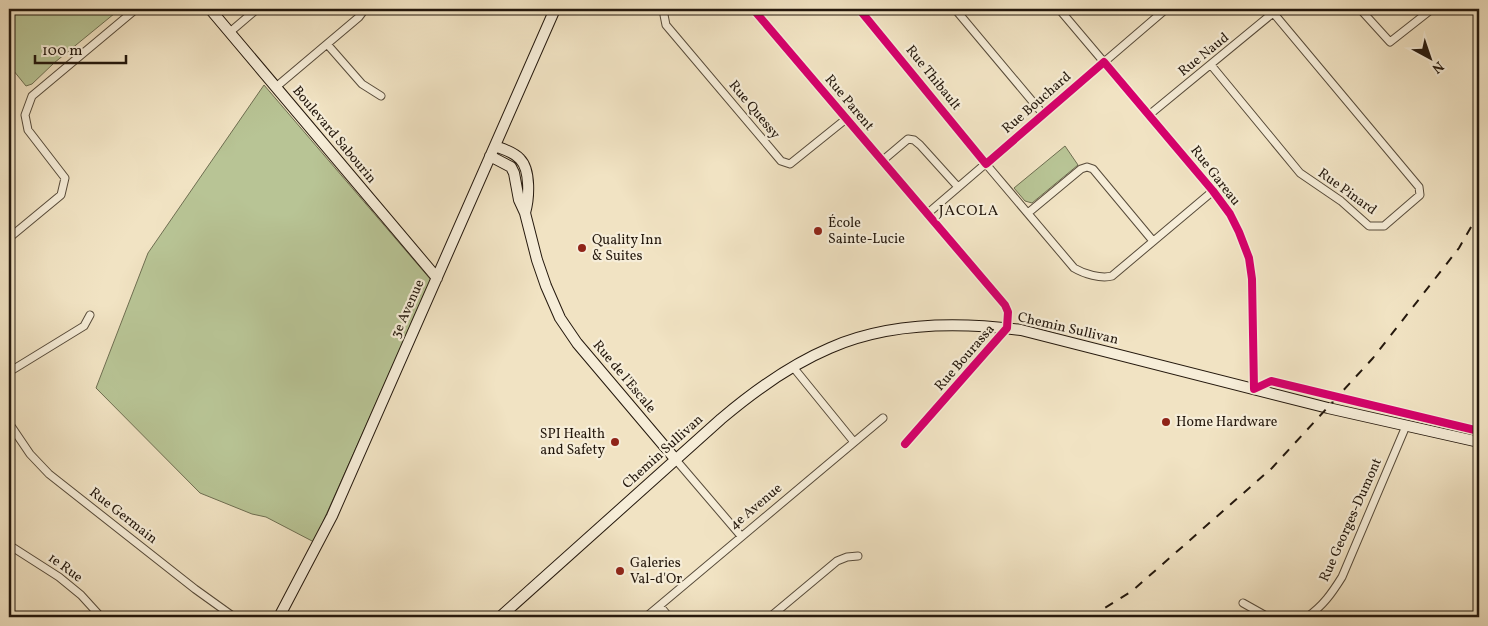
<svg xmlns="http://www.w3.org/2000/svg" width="1488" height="626" viewBox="0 0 1488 626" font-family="Vollkorn,serif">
	<rect width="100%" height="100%" fill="#f1e3c3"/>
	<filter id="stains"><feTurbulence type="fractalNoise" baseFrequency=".004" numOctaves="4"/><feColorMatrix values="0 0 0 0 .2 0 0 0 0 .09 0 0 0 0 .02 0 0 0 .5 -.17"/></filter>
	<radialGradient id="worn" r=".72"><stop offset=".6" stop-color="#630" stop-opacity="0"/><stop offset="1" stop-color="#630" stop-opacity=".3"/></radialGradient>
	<path fill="#b8c495" stroke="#6e6e51" d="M9 9H120L54 63 32 84 26 86 9 65Z
		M264 85 431 280 314 542 266 517 252 514 200 493 96 388 148 253Z
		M1065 146 1078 165 1032 203 1025 201 1014 188Z"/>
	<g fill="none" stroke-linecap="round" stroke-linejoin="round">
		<g stroke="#574b3a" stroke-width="9">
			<path id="street" d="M666 9 664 15 666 25 781 161 790 164 846 119
				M753 9 1005 305 1008 312 1007 328 905 444
				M859 9 986 164 1074 268C1084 274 1101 279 1112 276L1213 191
				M955 9 1043 114
				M1059 9 1213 191 1230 214 1239 232 1249 258 1252 279 1254 389
				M1360 9 1390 42 1432 9
				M230 32 257 9
				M327 44 362 84 381 96
				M1211 65 1300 173 1341 201 1369 226H1384L1420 195 1419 187 1270 9
				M276 87 359 17 365 9
				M1149 115 1273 13
				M882 161 908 139 914 140 920 145 958 187
				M1028 213 1081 169 1087 167 1093 169 1153 241
				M927 214 1166 9
				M9 238 61 195 65 178 28 130 25 115 32 96 136 9
				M793 367 854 442
				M9 372 84 326 90 315
				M9 423 30 454 49 474 195 589 234 617
				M676 460 741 536
				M9 545 59 577 81 595 101 617
				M1243 603 1268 617
				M660 606 669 617
				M646 617 883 418
				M770 617 837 561 847 557 858 556
				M1307 617C1323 606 1332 593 1342 577L1406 426"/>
		</g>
		<g stroke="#24180d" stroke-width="12">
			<path id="secondary" d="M210 9 437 278
				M495 146C503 149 514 152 520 159 531 170 529 199 525 213
				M490 156 511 167 514 173 519 200 525 213 537 260 546 286 560 318 577 343 676 460
				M279 617 332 516 555 9
				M500 617 721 419C754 391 790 365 830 348 889 322 959 322 1021 330L1328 408 1479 442"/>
		</g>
		<use href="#street" stroke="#f6edd8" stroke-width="7"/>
		<use href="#secondary" stroke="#f6edd8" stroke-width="10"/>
		<path stroke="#24180d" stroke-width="2" stroke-dasharray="9 9" stroke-linecap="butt" d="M1090 617 1132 591 1272 468 1373 358 1459 248 1479 213"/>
		<g stroke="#f6edd8" stroke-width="11">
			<path id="cycleway" d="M753 9 1005 305 1008 312 1007 328 905 444
				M859 9 986 164 1104 62 1213 191 1230 214 1239 232 1249 258 1252 279 1254 389 1271 381 1479 431"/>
		</g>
		<use href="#cycleway" stroke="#d6006c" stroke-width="8"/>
	</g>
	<g fill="#8f2418" stroke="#f6edd8" stroke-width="2">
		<circle cx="818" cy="231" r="5"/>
		<circle cx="582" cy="248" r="5"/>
		<circle cx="1166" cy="422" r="5"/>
		<circle cx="615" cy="442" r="5"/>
		<circle cx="620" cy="571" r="5"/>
	</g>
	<g text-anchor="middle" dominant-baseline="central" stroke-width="4.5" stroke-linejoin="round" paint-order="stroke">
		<g font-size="14" fill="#24180d" stroke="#f6edd8">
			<text transform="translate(1204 55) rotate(-39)">Rue Naud</text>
			<text transform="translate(933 78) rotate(51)">Rue Thibault</text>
			<text transform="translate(849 103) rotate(50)">Rue Parent</text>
			<text transform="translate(1037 103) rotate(-41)">Rue Bouchard</text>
			<text transform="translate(754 110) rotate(50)">Rue Quessy</text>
			<text transform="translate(334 135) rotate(50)">Boulevard Sabourin</text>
			<text transform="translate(1215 176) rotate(52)">Rue Gareau</text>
			<text transform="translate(1347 192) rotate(36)">Rue Pinard</text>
			<text transform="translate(408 309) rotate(-66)">3e Avenue</text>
			<text transform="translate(1068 329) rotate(13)">Chemin Sullivan</text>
			<text transform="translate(965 358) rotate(-49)">Rue Bourassa</text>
			<text transform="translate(624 377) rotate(50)">Rue de l'Escale</text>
			<text transform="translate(663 452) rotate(-42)">Chemin Sullivan</text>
			<text transform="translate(756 507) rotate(-40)">4e Avenue</text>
			<text transform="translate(123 516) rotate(38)">Rue Germain</text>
			<text transform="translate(1351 520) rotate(-66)">Rue Georges-Dumont</text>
			<text transform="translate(65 568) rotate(36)">1e Rue</text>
		</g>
		<g font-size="14" fill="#24180d" stroke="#f6edd8" text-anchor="start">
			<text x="828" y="223">École<tspan x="828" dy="16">Sainte-Lucie</tspan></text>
			<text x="592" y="240">Quality Inn<tspan x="592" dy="16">&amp; Suites</tspan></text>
			<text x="1176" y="422">Home Hardware</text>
			<text x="605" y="434" text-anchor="end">SPI Health<tspan x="605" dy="16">and Safety</tspan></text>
			<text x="630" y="563">Galeries<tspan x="630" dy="16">Val-d'Or</tspan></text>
		</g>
		<g font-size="15" letter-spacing="1" fill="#24180d" stroke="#f6edd8">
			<text x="969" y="211">JACOLA</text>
		</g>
	</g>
	<rect width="1488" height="626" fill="none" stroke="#f1e3c3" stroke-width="30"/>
	<rect x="10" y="10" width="1468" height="606" fill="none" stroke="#24180d" stroke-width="2.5"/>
	<rect x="15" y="15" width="1458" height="596" fill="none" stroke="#24180d"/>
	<g transform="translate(1430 58) rotate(140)" stroke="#f6edd8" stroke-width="4" paint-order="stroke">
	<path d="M0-4L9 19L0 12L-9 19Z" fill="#24180d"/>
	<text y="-8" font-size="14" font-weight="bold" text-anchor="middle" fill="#24180d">N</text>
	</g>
	<path d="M35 55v8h91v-8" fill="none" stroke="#24180d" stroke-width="2.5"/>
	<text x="42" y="55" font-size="15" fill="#24180d" stroke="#f6edd8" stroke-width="4" paint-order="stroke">100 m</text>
	<rect width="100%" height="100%" filter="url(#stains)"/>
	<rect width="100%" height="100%" fill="url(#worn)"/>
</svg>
